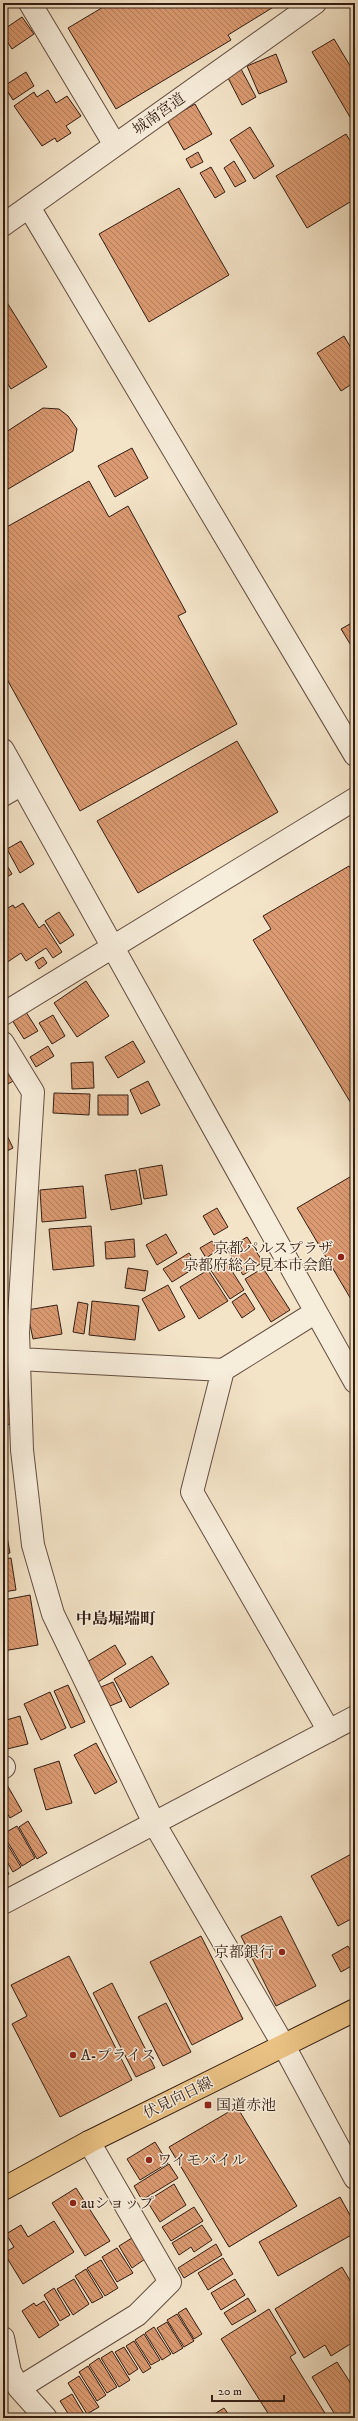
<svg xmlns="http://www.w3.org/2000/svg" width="358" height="2421" viewBox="0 0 358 2421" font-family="'IM FELL DW Pica','Noto Serif JP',serif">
	<defs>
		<pattern id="building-back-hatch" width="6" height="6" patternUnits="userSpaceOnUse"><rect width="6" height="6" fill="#db9a71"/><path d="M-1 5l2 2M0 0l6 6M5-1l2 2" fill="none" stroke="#b27d5c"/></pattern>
	</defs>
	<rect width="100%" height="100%" fill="#f3e3c7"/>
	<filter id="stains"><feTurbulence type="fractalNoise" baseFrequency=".005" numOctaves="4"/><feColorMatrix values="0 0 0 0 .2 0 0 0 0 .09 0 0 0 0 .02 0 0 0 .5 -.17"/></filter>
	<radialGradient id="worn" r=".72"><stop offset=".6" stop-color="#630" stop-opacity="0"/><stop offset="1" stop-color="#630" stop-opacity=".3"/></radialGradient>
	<path fill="url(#building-back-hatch)" stroke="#331d13" d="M110 3H280L228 35 231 40 116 109 68 28Z
		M22 17 34 34 12 49 3 35V30Z
		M334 39 355 74 354 124 312 52Z
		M276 54 287 82 259 94 247 66Z
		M241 69 256 97 242 105 227 76Z
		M26 72 34 86 13 100 4 86Z
		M48 90 56 103 67 96 81 116 66 126 71 133 57 142 55 138 42 146 14 106 34 92 37 97Z
		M195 104 212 134 184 150 167 120Z
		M250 127 274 166 254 179 230 140Z
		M346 134 355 149V199L307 228 276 176Z
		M198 152 203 162 191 168 186 159Z
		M234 161 246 181 235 187 224 168Z
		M211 167 225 192 215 198 200 173Z
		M179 188 229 275 149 322 99 234Z
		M3 296 47 367 11 389 3 376Z
		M344 336 355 355V382L341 391 317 353Z
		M43 408 59 409 68 416 77 429 73 451 3 492V434Z
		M132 448 148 478 115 497 98 466Z
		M89 481 109 517 128 506 186 612 178 616 237 724 80 811 3 672V529Z
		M355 621V652L341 629Z
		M237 741 278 812 138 893 97 821Z
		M21 841 34 864 20 873 7 849Z
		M3 859 12 874 3 879Z
		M349 866 355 876V1103L352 1105 253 940 271 929 263 916Z
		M23 903 39 928 44 924 62 952 53 958 46 948 26 961 21 953 3 965V911L13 905 15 908Z
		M59 912 74 935 60 944 45 921Z
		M43 957 47 963 39 969 35 962Z
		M86 981 109 1016 77 1037 54 1003Z
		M26 1012 38 1031 24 1039 12 1020Z
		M53 1015 65 1036 52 1044 39 1023Z
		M133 1041 145 1062 118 1078 105 1057Z
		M48 1046 54 1056 36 1067 30 1057Z
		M93 1062 94 1088 72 1089 71 1063Z
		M3 1066 13 1081 3 1087Z
		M148 1081 160 1105 141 1114 130 1090Z
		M54 1093 90 1094 89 1115 53 1113Z
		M98 1095H128V1115H98Z
		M3 1127 13 1148 3 1153Z
		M162 1165 167 1195 144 1199 139 1169Z
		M136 1170 142 1204 111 1210 105 1175Z
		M355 1174V1306L297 1208Z
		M83 1186 86 1218 42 1222 40 1190Z
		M217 1208 228 1227 214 1235 203 1216Z
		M91 1226 94 1266 53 1270 49 1229Z
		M166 1234 177 1253 157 1265 146 1245Z
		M247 1237 263 1262 243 1275 227 1249Z
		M134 1239 135 1257 106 1259 105 1242Z
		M212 1241 218 1250 206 1258 200 1248Z
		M189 1253 198 1266 172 1282 163 1269Z
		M225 1260 244 1290 230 1299 210 1269Z
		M128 1268 148 1271 145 1291 125 1288Z
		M263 1268 290 1310 271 1322 245 1279Z
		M208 1270 228 1301 199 1319 180 1287Z
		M168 1285 185 1317 159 1331 142 1299Z
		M245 1293 255 1309 242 1318 232 1302Z
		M92 1301 139 1306 135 1340 89 1335Z
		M78 1302 88 1304 84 1334 73 1332Z
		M57 1305 62 1334 33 1339 27 1310Z
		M3 1381H6L11 1424 3 1425Z
		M3 1531H6L10 1553 3 1555Z
		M11 1558 16 1590 3 1592V1559Z
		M30 1595 38 1645 3 1651V1600Z
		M115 1645 126 1664 98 1682 87 1662Z
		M152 1656 169 1684 130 1708 114 1679Z
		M113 1682 122 1701 110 1706 101 1687Z
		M68 1685 85 1722 71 1728 54 1691Z
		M50 1692 66 1728 41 1740 24 1704Z
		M20 1716 28 1744 7 1749 3 1734V1721Z
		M96 1743 117 1782 95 1794 74 1755Z
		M59 1761 72 1803 46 1810 34 1769Z
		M6 1783 22 1811 10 1818 3 1807V1785Z
		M28 1821 47 1853 37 1859 19 1827Z
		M17 1826 35 1858 22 1866 3 1834Z
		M3 1837 21 1867 13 1872 3 1855Z
		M355 1852V1917L338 1926 311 1876Z
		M3 1863 9 1874 3 1877Z
		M281 1916 316 1986 276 2006 241 1936Z
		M201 1936 243 2019 192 2045 150 1962Z
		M348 1946 355 1959V1964L341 1972 332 1955Z
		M69 1956 132 2080 60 2117 12 2024 27 2016 11 1985Z
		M112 1983 155 2068 136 2077 93 1993Z
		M166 2003 191 2052 163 2066 138 2017Z
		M237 2107 297 2206 229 2247 169 2147Z
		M155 2142 168 2163 140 2180 127 2159Z
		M169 2164 178 2178 142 2200 134 2186Z
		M174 2184 186 2205 160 2222 147 2201Z
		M76 2188 110 2241 85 2256 52 2203Z
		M340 2197 355 2224V2233L278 2276 259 2242Z
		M194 2207 203 2221 171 2241 162 2227Z
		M54 2221 74 2252 23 2284 4 2253 14 2247 6 2234 21 2225 28 2237Z
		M202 2225 212 2240 194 2252 191 2247 179 2255 172 2243Z
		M132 2238 145 2259 132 2268 119 2246Z
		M216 2244 222 2255 184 2278 178 2268Z
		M117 2248 133 2273 117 2282 102 2257Z
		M223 2258 233 2274 208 2290 198 2273Z
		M101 2260 118 2288 105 2296 87 2268Z
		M342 2267 355 2289V2341L331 2356 325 2345 304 2358 275 2309Z
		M86 2269 103 2297 92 2303 75 2276Z
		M74 2279 89 2304 73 2315 57 2289Z
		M235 2279 245 2295 221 2310 211 2293Z
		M54 2288 70 2315 60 2321 44 2295Z
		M248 2298 256 2311 232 2325 224 2313Z
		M44 2301 59 2325 39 2338 22 2311 34 2303 36 2306Z
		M186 2308 202 2334 194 2339 178 2313Z
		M269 2309 296 2353 290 2357 328 2418H271L221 2339Z
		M177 2314 194 2341 184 2347 167 2320Z
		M167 2322 183 2348 173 2354 157 2328Z
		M154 2327 171 2354 162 2360 145 2333Z
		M144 2334 160 2360 151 2365 135 2340Z
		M134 2341 151 2368 143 2373 126 2346Z
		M124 2347 138 2369 129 2375 115 2352Z
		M112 2351 130 2380 119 2387 101 2358Z
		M99 2358 117 2387 107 2393 89 2365Z
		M337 2362 355 2390V2418H337L312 2377Z
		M88 2366 106 2395 97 2401 79 2372Z
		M79 2376 99 2407 87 2414 68 2383Z
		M72 2394 85 2416 81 2418H71L60 2401Z
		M224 2408 231 2418H208Z"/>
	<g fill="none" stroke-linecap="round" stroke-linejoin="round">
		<g stroke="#634e40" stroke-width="24">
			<path id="minor" d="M30 3 115 145
				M29 207 355 755
				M3 225 315 3
				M3 750 355 1382
				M3 795 22 784
				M3 1014 355 799
				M3 1043 33 1092 18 1333 22 1450 33 1545 53 1614 154 1823 284 2046 355 2178
				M316 1312 223 1370 192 1492 329 1731
				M19 1359 223 1370
				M3 1767H4
				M3 1903 355 1717
				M3 2338 10 2372 19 2388 46 2418
				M19 2388 137 2315 170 2282 89 2142"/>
		</g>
		<g stroke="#331d13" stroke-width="24">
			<path id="major" d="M3 2189 89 2142 355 2010"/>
		</g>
		<use href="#minor" stroke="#f7eddb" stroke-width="22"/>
		<use href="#major" stroke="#eac284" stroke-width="22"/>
	</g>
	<g fill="#8f2418" stroke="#f7eddb" stroke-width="1.5">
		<circle cx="341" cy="1257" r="4"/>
		<circle cx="282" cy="1952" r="4"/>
		<circle cx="73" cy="2055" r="4"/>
		<rect x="204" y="2101" width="8" height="8" rx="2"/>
		<circle cx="149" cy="2160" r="4"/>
		<circle cx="73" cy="2203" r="4"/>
	</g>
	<g text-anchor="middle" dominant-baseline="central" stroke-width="3" stroke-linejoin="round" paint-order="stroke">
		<g font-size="15" fill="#331d13" stroke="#f7eddb">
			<text transform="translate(159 114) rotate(-35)">城南宮道</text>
			<text transform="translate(178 2098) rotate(-26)">伏見向日線</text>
		</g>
		<g font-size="15" fill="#331d13" stroke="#f7eddb" text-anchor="start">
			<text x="333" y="1248" text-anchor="end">京都パルスプラザ<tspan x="333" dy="17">京都府総合見本市会館</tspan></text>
			<text x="274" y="1952" text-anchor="end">京都銀行</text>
			<text x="81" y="2055">A-プライス</text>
			<text x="216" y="2105">国道赤池</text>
			<text x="157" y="2160">ワイモバイル</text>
			<text x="81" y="2203">auショップ</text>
		</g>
		<g font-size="16" font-weight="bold" fill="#331d13" stroke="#f7eddb">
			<text x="116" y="1619">中島堀端町</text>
		</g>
	</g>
	<rect width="358" height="2421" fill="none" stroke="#f3e3c7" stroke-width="16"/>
	<rect x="4" y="4" width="350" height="2413" fill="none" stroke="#331d13" stroke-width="2"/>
	<rect x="8" y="8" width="342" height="2405" fill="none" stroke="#331d13"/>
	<path d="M212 2395v6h72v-6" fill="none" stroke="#331d13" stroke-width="2"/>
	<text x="218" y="2395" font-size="12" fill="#331d13" stroke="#f7eddb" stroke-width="3" paint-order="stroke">20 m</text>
	<rect width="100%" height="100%" filter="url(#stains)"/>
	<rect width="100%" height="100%" fill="url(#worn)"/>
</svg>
